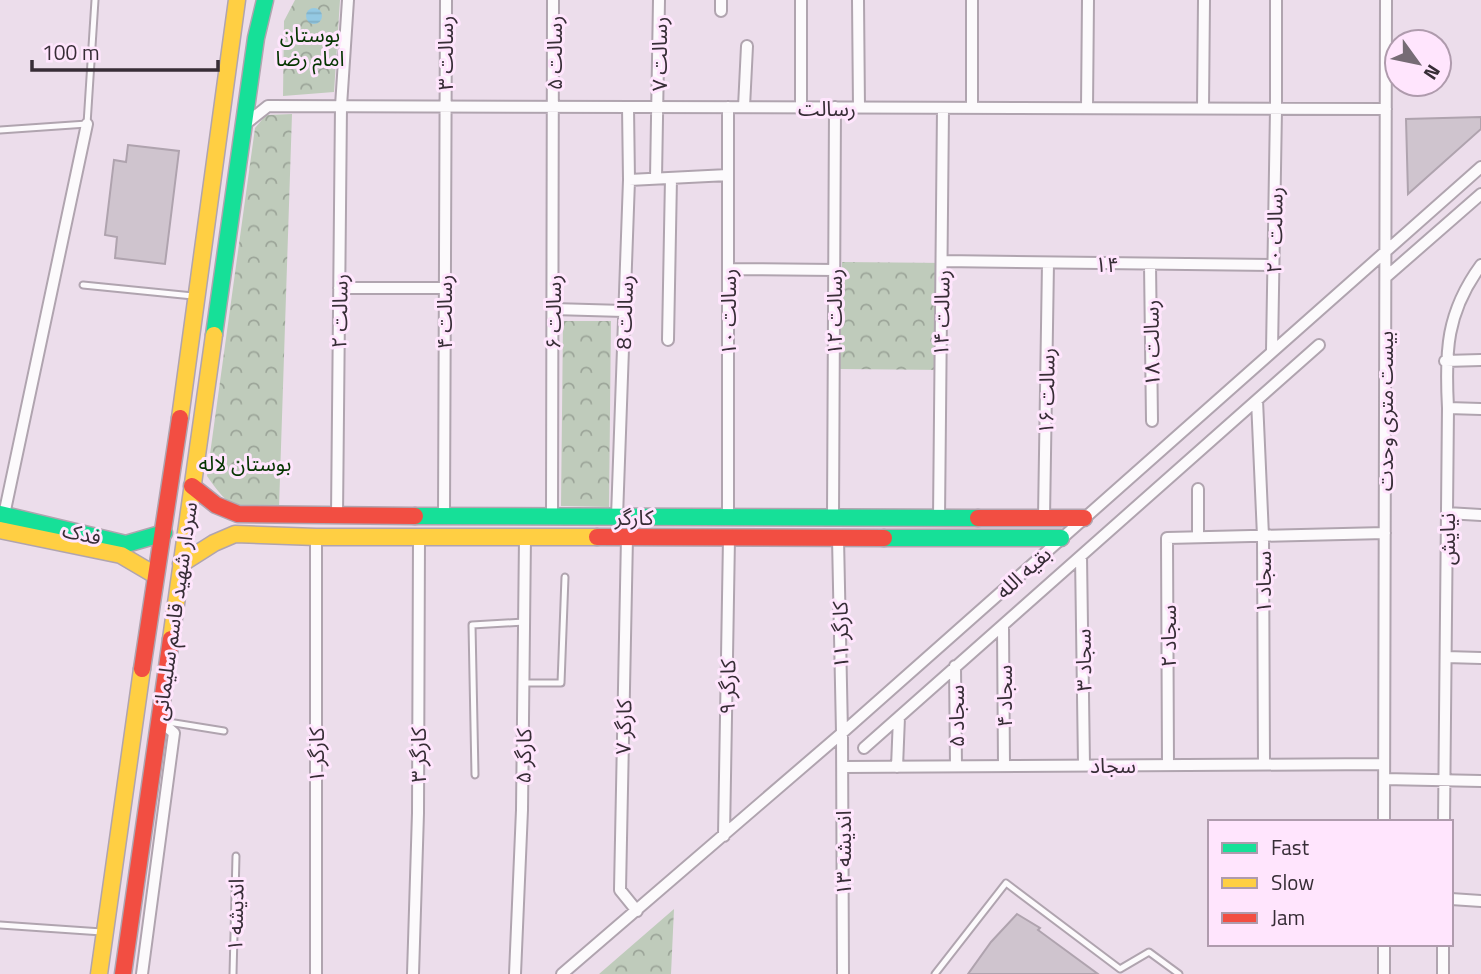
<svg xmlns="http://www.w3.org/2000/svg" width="1481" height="974" viewBox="0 0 1481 974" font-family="'Titillium Web','Noto Sans Arabic',sans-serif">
	<defs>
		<pattern id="forest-crowns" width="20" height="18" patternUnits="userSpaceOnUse" patternTransform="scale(1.75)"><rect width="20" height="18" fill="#bfcbbb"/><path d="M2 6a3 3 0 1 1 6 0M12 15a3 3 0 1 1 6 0" fill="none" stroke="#9ca599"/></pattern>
		<pattern id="water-rules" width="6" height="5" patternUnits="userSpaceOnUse" patternTransform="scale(1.75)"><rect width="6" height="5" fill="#94c9e3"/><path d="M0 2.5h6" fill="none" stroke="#80adc3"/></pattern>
	</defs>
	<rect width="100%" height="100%" fill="#ecddeb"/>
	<path fill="url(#forest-crowns)" d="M295 0H340L334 92 283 96 284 21Z
		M292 114 279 508C238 508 232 513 207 476L255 128 266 115Z
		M842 262 948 263 946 370 840 369Z
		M563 321H611L609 507 561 506Z
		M674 909 671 974H599Z"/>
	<path fill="url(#water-rules)" d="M306 16a8 8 0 1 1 16 0a8 8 0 1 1-16 0Z"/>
	<path fill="#cfc4ce" stroke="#afa3ae" stroke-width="2" d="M1481 117V129L1408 194 1406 119Z
		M128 145 179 151 165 264 115 258 117 237 105 235 114 160 126 162Z
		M1017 914 1040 928 1038 930 1098 974H968L991 942Z"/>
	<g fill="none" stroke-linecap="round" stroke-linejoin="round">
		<g stroke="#b0a4af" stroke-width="9">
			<path id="lane" d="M0 130 87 124 95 0
				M83 285 193 296
				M524 683H561L565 577
				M162 721 224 731
				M475 775 472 625 524 622
				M0 925 102 932
				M233 974 236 856
				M935 974 1006 883 1120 969 1149 952 1179 974"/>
		</g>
		<g stroke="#b0a4af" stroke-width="14">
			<path id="street" d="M721 0V11
				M858 0 859 108
				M728 107V517
				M744 107 747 46
				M801 107V0
				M972 108V0
				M1087 108 1088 0
				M1203 108 1204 0
				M244 125 268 106 1386 109
				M656 178 659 0
				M629 180 728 175
				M942 261 1273 265
				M1150 264 1152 421
				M728 269 835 270
				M1386 277 1481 194
				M339 288H444
				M553 309 624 311
				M668 340 671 178
				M1272 351 1276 109V0
				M1445 361 1481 360
				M1257 400 1263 536 1264 764
				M1448 408 1481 409
				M1198 489V537
				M1447 513 1481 515
				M4 515 87 124
				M337 516 341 106 348 0
				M444 517 446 0
				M552 517 553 0
				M617 517 629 180 628 107
				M833 518 835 107
				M939 518 943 108
				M1044 518 1048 263
				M316 537V974
				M627 537 620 890 637 911
				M838 538 842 733 843 974
				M1081 556 1084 765
				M1003 627 1004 766
				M1446 657 1481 658
				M955 666 956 766
				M864 748 1319 345
				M1168 765 1167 538 1385 533
				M843 767 1384 764
				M897 767 899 717
				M1384 779 1481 781
				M1384 822 1386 0
				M1444 822 1448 408C1445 351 1446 313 1481 265
				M724 836 729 538
				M1451 899 1481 901
				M142 974 174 733 159 720
				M413 974 418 813 419 537
				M515 974 522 810 525 537
				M562 974 842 733 1481 167
				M1384 974V944
				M1443 974V944"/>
		</g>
		<g stroke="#b0a4af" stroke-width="19">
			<path id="fast" d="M214 335 256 38 265 0
				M0 514 126 544 164 533
				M415 516 978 518
				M884 538H1061"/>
		</g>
		<g stroke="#b0a4af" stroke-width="19">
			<path id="slow" d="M180 418 237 0
				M0 530 121 555 155 575
				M181 564 214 543 235 534 316 537H597
				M171 639 214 335
				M99 974 142 669"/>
		</g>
		<g stroke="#b0a4af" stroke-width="19">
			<path id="jam" d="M192 486 216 505 238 514 415 516
				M978 518H1084
				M597 537 884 538
				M142 669 180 418
				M123 974 171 639"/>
		</g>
		<use href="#lane" stroke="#fcfafc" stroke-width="5"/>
		<use href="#street" stroke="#fcfafc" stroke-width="10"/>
		<use href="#fast" stroke="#16e098" stroke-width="16"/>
		<use href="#slow" stroke="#ffcf43" stroke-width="16"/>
		<use href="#jam" stroke="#f24e42" stroke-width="16"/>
	</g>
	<g text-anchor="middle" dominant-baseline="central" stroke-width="6" stroke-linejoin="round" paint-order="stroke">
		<g font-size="21" fill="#053500" stroke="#ffe5fd">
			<text x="310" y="34">بوستان<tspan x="310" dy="24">امام رضا</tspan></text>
			<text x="245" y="463">بوستان لاله</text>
		</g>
		<g font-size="21" fill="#372d36" stroke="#ffe5fd">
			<text transform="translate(445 53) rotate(-90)">رسالت ۳</text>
			<text transform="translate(554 53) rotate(-90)">رسالت ۵</text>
			<text transform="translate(659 54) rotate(-90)">رسالت ۷</text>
			<text x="827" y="108">رسالت</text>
			<text transform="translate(1274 230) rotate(-89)">رسالت ۲۰</text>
			<text transform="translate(1107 264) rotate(1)">۱۴</text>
			<text transform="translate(339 311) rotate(-89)">رسالت ۲</text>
			<text transform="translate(444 312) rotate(-90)">رسالت ۴</text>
			<text transform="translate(553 312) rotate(-90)">رسالت ۶</text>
			<text transform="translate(624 312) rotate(-88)">رسالت 8</text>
			<text transform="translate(728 312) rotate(-90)">رسالت ۱۰</text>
			<text transform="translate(834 312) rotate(-90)">رسالت ۱۲</text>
			<text transform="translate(941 313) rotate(-89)">رسالت ۱۴</text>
			<text transform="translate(1151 343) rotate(-91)">رسالت ۱۸</text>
			<text transform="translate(1046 391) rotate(-89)">رسالت ۱۶</text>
			<text transform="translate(1385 411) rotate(-90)">بیست متری وحدت</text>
			<text x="634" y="517">کارگر</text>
			<text transform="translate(82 533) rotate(13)">فدک</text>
			<text transform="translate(1447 539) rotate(-90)">نیایش</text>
			<text transform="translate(1023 572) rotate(-42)">بقیه الله</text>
			<text transform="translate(1263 582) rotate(-90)">سجاد ۱</text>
			<text transform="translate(174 611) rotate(-82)">سردار شهید قاسم سلیمانی</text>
			<text transform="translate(840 635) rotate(-91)">کارگر ۱۱</text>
			<text transform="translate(1168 636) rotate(-90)">سجاد ۲</text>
			<text transform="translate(1083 660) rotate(-91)">سجاد ۳</text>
			<text transform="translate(727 687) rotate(-89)">کارگر ۹</text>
			<text transform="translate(1004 696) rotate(-90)">سجاد ۴</text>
			<text transform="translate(956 716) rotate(-90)">سجاد ۵</text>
			<text transform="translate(623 727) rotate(-89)">کارگر ۷</text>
			<text transform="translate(316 755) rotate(-90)">کارگر ۱</text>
			<text transform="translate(418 755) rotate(-90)">کارگر ۳</text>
			<text transform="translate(523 756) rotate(-89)">کارگر ۵</text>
			<text x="1113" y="765">سجاد</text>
			<text transform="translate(843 853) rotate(-90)">اندیشه ۱۳</text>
			<text transform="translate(235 915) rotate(-89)">اندیشه ۱</text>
		</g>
	</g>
	<rect x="1208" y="820" width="245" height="126" fill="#ffe5fd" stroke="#af9bad" stroke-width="2"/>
	<rect x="1222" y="843" width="35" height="10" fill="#16e098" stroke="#af9bad" stroke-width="2"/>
	<text x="1271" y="855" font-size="21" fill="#372d36">Fast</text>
	<rect x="1222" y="878" width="35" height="10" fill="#ffcf43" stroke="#af9bad" stroke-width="2"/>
	<text x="1271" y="890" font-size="21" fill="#372d36">Slow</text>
	<rect x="1222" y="913" width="35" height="10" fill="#f24e42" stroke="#af9bad" stroke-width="2"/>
	<text x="1271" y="925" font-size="21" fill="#372d36">Jam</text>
	<g transform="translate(1418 63) rotate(123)"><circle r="33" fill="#ffe5fd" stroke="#af9bad" stroke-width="2"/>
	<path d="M0-5L12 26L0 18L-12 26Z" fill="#766b75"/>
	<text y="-10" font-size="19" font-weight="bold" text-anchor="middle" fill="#372d36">N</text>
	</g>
	<path d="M32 60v10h186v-10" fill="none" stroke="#372d36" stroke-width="3.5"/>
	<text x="42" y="60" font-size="21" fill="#372d36" stroke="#ffe5fd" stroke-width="5" paint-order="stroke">100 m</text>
</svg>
